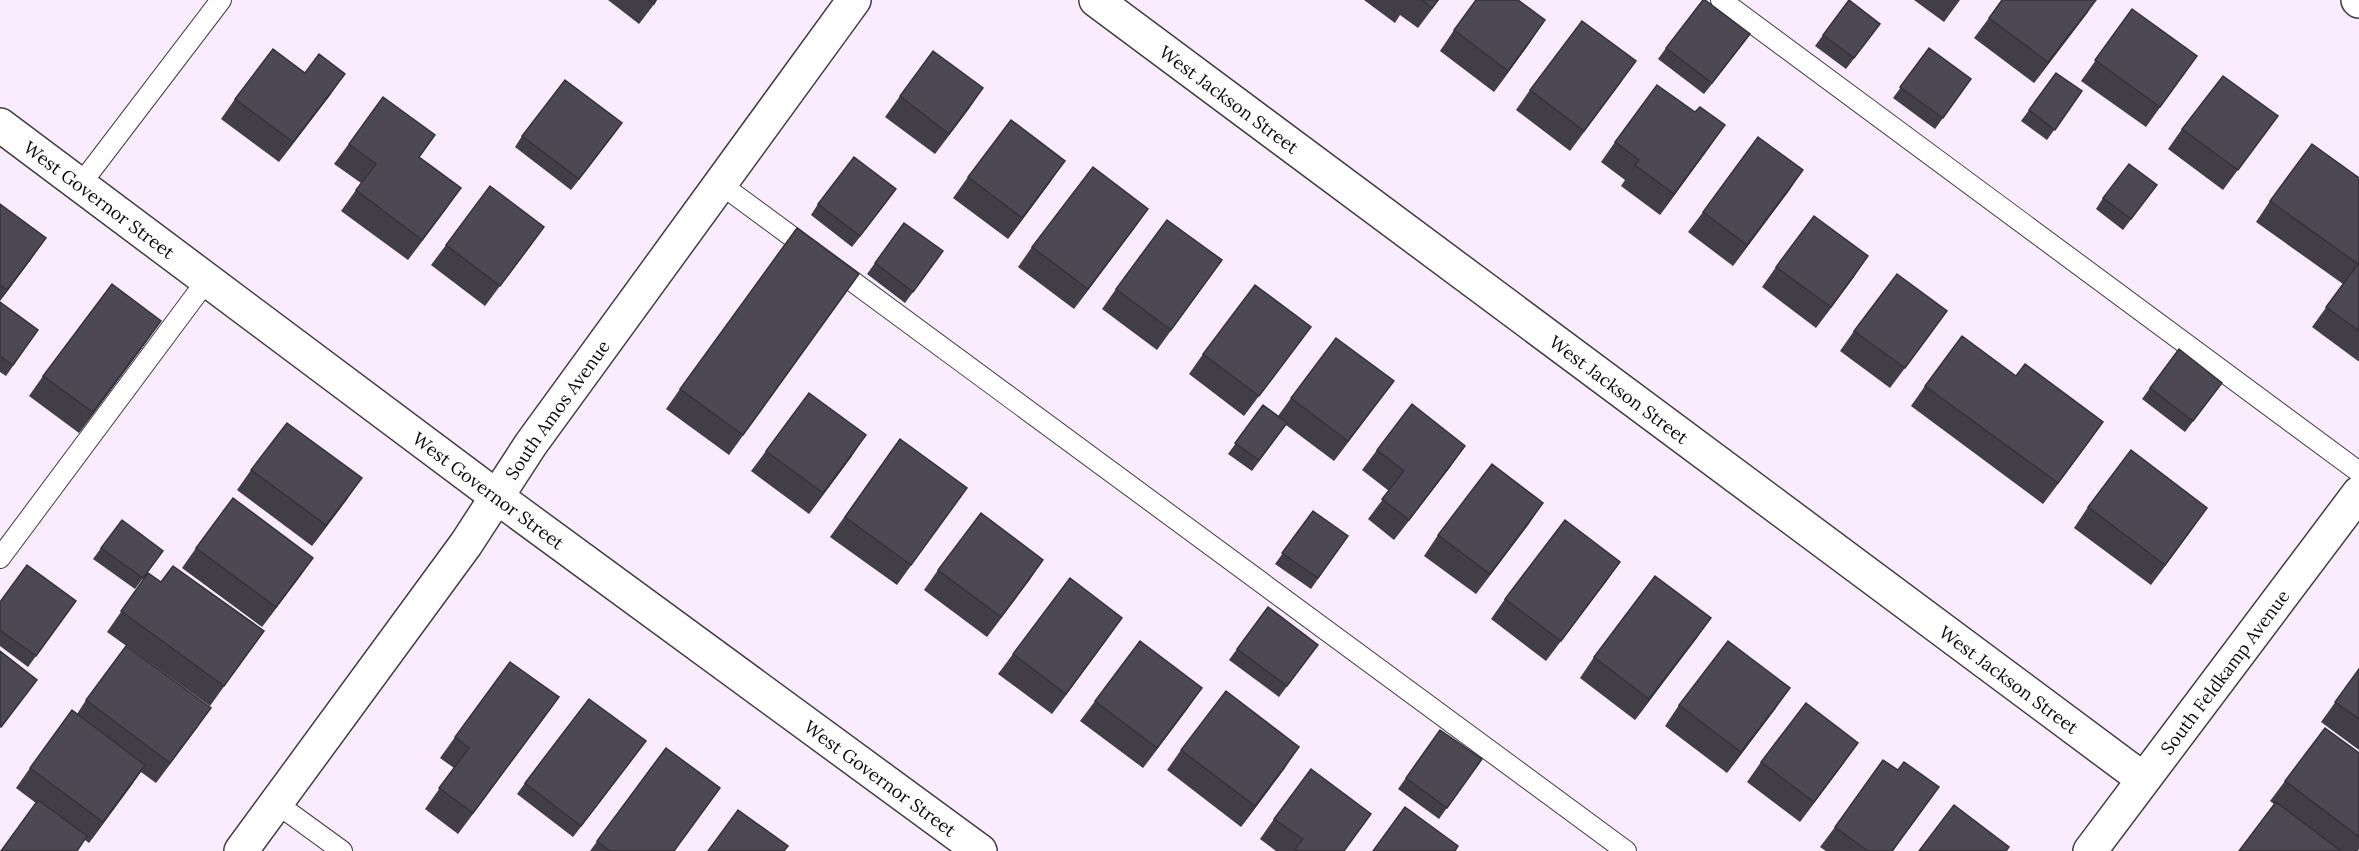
<svg xmlns="http://www.w3.org/2000/svg" width="2359" height="851" viewBox="0 0 2359 851" font-family="Lora,serif">
	<rect width="100%" height="100%" fill="#faebfe"/>
	<g fill="none" stroke-linecap="round" stroke-linejoin="round">
		<g stroke="#3f3f3f" stroke-width="22">
			<path id="lane" d="M1721 0 2359 472
				M719 183 1626 851
				M80 185 221 0
				M0 558 207 280
				M276 803 342 851"/>
		</g>
		<g stroke="#3f3f3f" stroke-width="36">
			<g id="street">
				<path id="s1" d="M1096 0 2143 779"/>
				<path d="M2358 0 2359 1"/>
				<path id="s2" d="M0 125 497 497 980 851"/>
				<path id="s3" d="M241 851 466 544 531 444 854 0"/>
				<path id="s4" d="M2090 851 2359 493"/>
			</g>
		</g>
		<use href="#lane" stroke="#fff" stroke-width="20"/>
		<use href="#street" stroke="#fff" stroke-width="33"/>
	</g>
	<path fill="#413e48" d="M608 0H657L639 24Z
		M1364 0H1439L1418 28 1400 15 1395 23Z
		M1914 0H1960L1944 22Z
		M2132 9 2197 56 2146 127 2081 81Z
		M2088 12 2034 83 1974 38 1989 18Z
		M1880 24 1846 69 1815 46 1823 35Z
		M1454 30 1531 41 1494 92 1440 51Z
		M1750 34 1704 94 1658 59 1666 48Z
		M1929 48 1971 79 1935 129 1893 98Z
		M2056 73 2082 91 2047 140 2021 121Z
		M1622 81 1570 151 1516 110 1530 90Z
		M983 88 935 154 885 117 900 96Z
		M331 94 279 162 221 119 235 99Z
		M383 97 419 157 461 188 408 260 341 211 361 183 334 164Z
		M2278 116 2223 190 2168 149 2182 129Z
		M614 134 571 190 515 147 522 136Z
		M1615 142 1711 145 1660 215 1621 186 1625 180 1601 162Z
		M1803 170 1733 266 1688 232 1703 212Z
		M968 177 1051 181 1008 239 953 198Z
		M2359 178V361H2358L2312 327 2343 284 2256 222 2270 201Z
		M2149 196 2123 230 2096 209 2103 198Z
		M888 200 852 247 811 215 818 204Z
		M0 204 32 258 0 301Z
		M1148 209 1074 309 1018 267 1032 247Z
		M904 223 943 251 905 303 867 274Z
		M544 227 485 306 431 265 446 245Z
		M1222 260 1157 350 1102 309 1116 289Z
		M1776 267 1854 277 1816 328 1762 287Z
		M859 274 729 455 666 409 680 389Z
		M0 302 38 330 6 376 0 372Z
		M1854 331 1932 332 1890 388 1840 351Z
		M147 341 79 433 29 396 43 376Z
		M1296 347 1244 416 1189 374 1203 354Z
		M2016 376 2089 442 2043 504 1911 406 1925 386Z
		M1394 381 1334 461 1286 425 1252 471 1228 454 1263 405 1278 416 1291 398Z
		M2222 383 2185 432 2142 399 2150 388Z
		M900 439 967 488 897 585 830 537Z
		M1377 450 1451 466 1394 540 1368 519 1389 491 1362 470Z
		M766 451 852 456 809 514 751 471Z
		M251 470 348 498 312 546 237 490Z
		M1543 503 1476 594 1424 556 1438 535Z
		M2088 507 2193 528 2151 585 2074 528Z
		M1313 511 1348 536 1311 589 1275 564Z
		M101 548 155 562 135 589 93 559Z
		M196 548 313 558 262 627 182 568Z
		M1043 560 987 637 924 590 938 570Z
		M1620 562 1546 661 1491 619 1505 599Z
		M148 573 161 582 264 631 210 706 107 632Z
		M76 601 28 667 0 646V602Z
		M1711 618 1635 720 1580 678 1594 657Z
		M1108 638 1052 714 998 674 1013 654Z
		M1318 645 1279 697 1229 660 1237 649Z
		M2359 669V750L2321 722Z
		M559 697 458 834 425 809 454 768 440 758 455 737Z
		M86 700 211 708 156 783 141 772 89 843 16 788 30 768 77 714Z
		M1095 701 1188 708 1143 768 1080 721Z
		M1679 705 1776 708 1727 773 1665 726Z
		M1440 730 1482 759 1439 819 1398 789Z
		M646 741 573 837 517 794 525 783Z
		M1858 743 1800 822 1747 782 1761 762Z
		M666 748 674 851H590Z
		M1181 750 1285 768 1241 827 1167 770Z
		M2359 753V849L2358 851H2239L2274 804 2270 801 2285 781Z
		M1925 807 1893 851H1826L1820 847 1835 827Z
		M1274 819 1345 851H1276L1260 839Z"/>
	<path fill="#35323b" d="M656 0H657L639 24Z
		M2096 0 2088 12 2034 83 2048 62Z
		M1545 20 1531 41 1494 92 1508 71Z
		M1750 34 1742 45 1704 94 1712 83Z
		M345 74 331 94 279 162 293 142Z
		M983 88 969 109 935 154 949 134Z
		M622 123 614 134 571 190 579 179Z
		M1725 125 1711 145 1660 215 1674 194Z
		M1065 161 1051 181 1008 239 1022 218Z
		M1803 170 1789 191 1733 266 1747 245Z
		M461 188 447 208 408 260 422 240Z
		M896 189 888 200 852 247 860 236Z
		M1148 209 1134 229 1074 309 1088 289Z
		M544 227 529 248 485 306 500 286Z
		M46 238 32 258 0 301 7 290Z
		M1868 256 1854 277 1816 328 1831 307Z
		M161 321 147 341 79 433 93 412Z
		M1394 381 1334 461 1348 441Z
		M2103 422 2089 442 2043 504 2058 483Z
		M866 435 852 456 809 514 823 493Z
		M1465 446 1451 466 1394 540 1409 520Z
		M362 478 348 498 312 546 326 525Z
		M1543 503 1529 524 1476 594 1490 574Z
		M2207 508 2193 528 2151 585 2165 565Z
		M313 558 299 578 262 627 276 607Z
		M1043 560 1029 581 987 637 1001 617Z
		M1620 562 1606 582 1546 661 1561 641Z
		M1122 618 1108 638 1052 714 1066 694Z
		M1711 618 1697 638 1635 720 1649 699Z
		M1202 688 1188 708 1143 768 1157 748Z
		M1790 688 1776 708 1727 773 1741 752Z
		M559 697 544 718 458 834 473 813Z
		M211 708 197 728 156 783 170 763Z
		M646 741 638 752 573 837 581 826Z
		M1858 743 1844 763 1800 822 1814 802Z
		M1299 747 1285 768 1241 827 1255 806Z
		M145 765 131 786 89 843 103 822Z"/>
	<path fill="#4c4854" stroke="#35323b" stroke-width="1.5" d="M649 0H656L654 4Z
		M1422 0H1438L1432 8Z
		M1476 0H1518L1545 20 1508 71 1454 30Z
		M1703 0H1705L1750 34 1712 83 1666 48Z
		M1849 0 1880 24 1854 58 1823 35Z
		M2002 0H2096L2048 62 1989 18Z
		M2132 9 2197 56 2160 107 2095 60Z
		M1582 21 1636 61 1584 131 1530 90Z
		M1929 48 1971 79 1943 118 1900 87Z
		M273 49 305 73 319 54 345 74 293 142 235 99Z
		M933 51 983 88 949 134 900 96Z
		M2056 73 2082 91 2055 130 2029 110Z
		M2223 76 2278 116 2238 170 2182 129Z
		M565 80 622 123 579 179 522 136Z
		M1657 85 1695 112 1700 107 1725 125 1674 194 1635 165 1639 160 1615 142Z
		M383 97 435 135 419 157 461 188 422 240 356 190 376 164 349 144Z
		M1011 120 1065 161 1022 218 968 177Z
		M1758 137 1803 170 1747 245 1703 212Z
		M2312 144 2359 178V331L2326 307 2358 264 2270 201Z
		M854 157 896 189 860 236 818 204Z
		M2129 164 2157 185 2131 219 2103 198Z
		M1093 167 1148 209 1088 289 1032 247Z
		M490 186 544 227 500 286 446 245Z
		M0 204 46 238 7 290 0 285Z
		M1814 216 1868 256 1831 307 1776 267Z
		M1167 220 1222 260 1171 330 1116 289Z
		M904 223 943 251 913 292 875 263Z
		M797 228 859 274 743 435 680 389Z
		M1897 274 1947 311 1905 368 1854 331Z
		M112 284 161 321 93 412 43 376Z
		M1255 285 1311 327 1259 396 1203 354Z
		M0 302 38 330 13 365 0 356Z
		M1962 336 2016 376 2025 364 2103 422 2058 483 1925 386Z
		M1336 338 1394 381 1348 441 1291 398Z
		M2179 349 2222 383 2193 421 2150 388Z
		M809 393 866 435 823 493 766 451Z
		M1412 404 1465 446 1409 520 1382 499 1404 471 1377 450Z
		M1263 405 1287 423 1259 460 1235 443Z
		M287 423 362 478 326 525 251 470Z
		M900 439 967 488 911 565 845 517Z
		M2131 450 2207 508 2165 565 2088 507Z
		M1492 464 1543 503 1490 574 1438 535Z
		M233 498 313 558 276 607 196 548Z
		M1313 511 1348 536 1318 578 1282 553Z
		M981 513 1043 560 1001 617 938 570Z
		M122 520 163 551 143 578 101 548Z
		M1565 520 1620 562 1561 641 1505 599Z
		M27 565 76 601 36 656 0 630V602Z
		M173 566 264 631 224 686 121 611 148 573 161 582Z
		M1655 576 1711 618 1649 699 1594 657Z
		M1070 578 1122 618 1066 694 1013 654Z
		M1268 607 1318 645 1287 686 1237 649Z
		M1140 641 1202 688 1157 748 1095 701Z
		M1728 641 1790 688 1741 752 1679 705Z
		M126 646 211 708 170 763 86 700Z
		M0 651 37 680 1 727 0 726Z
		M510 662 559 697 473 813 439 788 469 748 455 737Z
		M2359 669V719L2335 702Z
		M1226 691 1299 747 1255 806 1181 750Z
		M589 699 646 741 581 826 525 783Z
		M1806 703 1858 743 1814 802 1761 762Z
		M72 710 145 765 103 822 30 768Z
		M2325 728 2359 753V837L2285 781Z
		M1440 730 1482 759 1447 808 1406 778Z
		M666 748 720 788 674 851H610L597 841Z
		M1883 760 1898 770 1904 762 1939 787 1892 851H1868L1835 827Z
		M1311 769 1371 814 1344 851H1298L1295 849 1303 839 1274 819Z
		M38 800 87 836 77 851H1Z
		M2276 802 2341 851H2239Z
		M1954 805 2009 847 2006 851H1919Z
		M1405 807 1458 846 1455 851H1373Z
		M738 810 788 846 784 851H708Z"/>
	<g text-anchor="middle" dominant-baseline="central" stroke-width="6" stroke-linejoin="round" paint-order="stroke">
		<g font-size="18" fill="#0c0c0c" stroke="#fff">
			<text stroke="none"><textPath href="#s1" startOffset="166">West Jackson Street</textPath></text>
			<text stroke="none"><textPath href="#s2" startOffset="124">West Governor Street</textPath></text>
			<text stroke="none"><textPath href="#s1" startOffset="652">West Jackson Street</textPath></text>
			<text stroke="none"><textPath href="#s3" startOffset="543">South Amos Avenue</textPath></text>
			<text stroke="none"><textPath href="#s2" startOffset="610">West Governor Street</textPath></text>
			<text stroke="none"><textPath href="#s4" startOffset="224">South Feldkamp Avenue</textPath></text>
			<text stroke="none"><textPath href="#s1" startOffset="1138">West Jackson Street</textPath></text>
			<text stroke="none"><textPath href="#s2" startOffset="1096">West Governor Street</textPath></text>
		</g>
	</g>
</svg>
